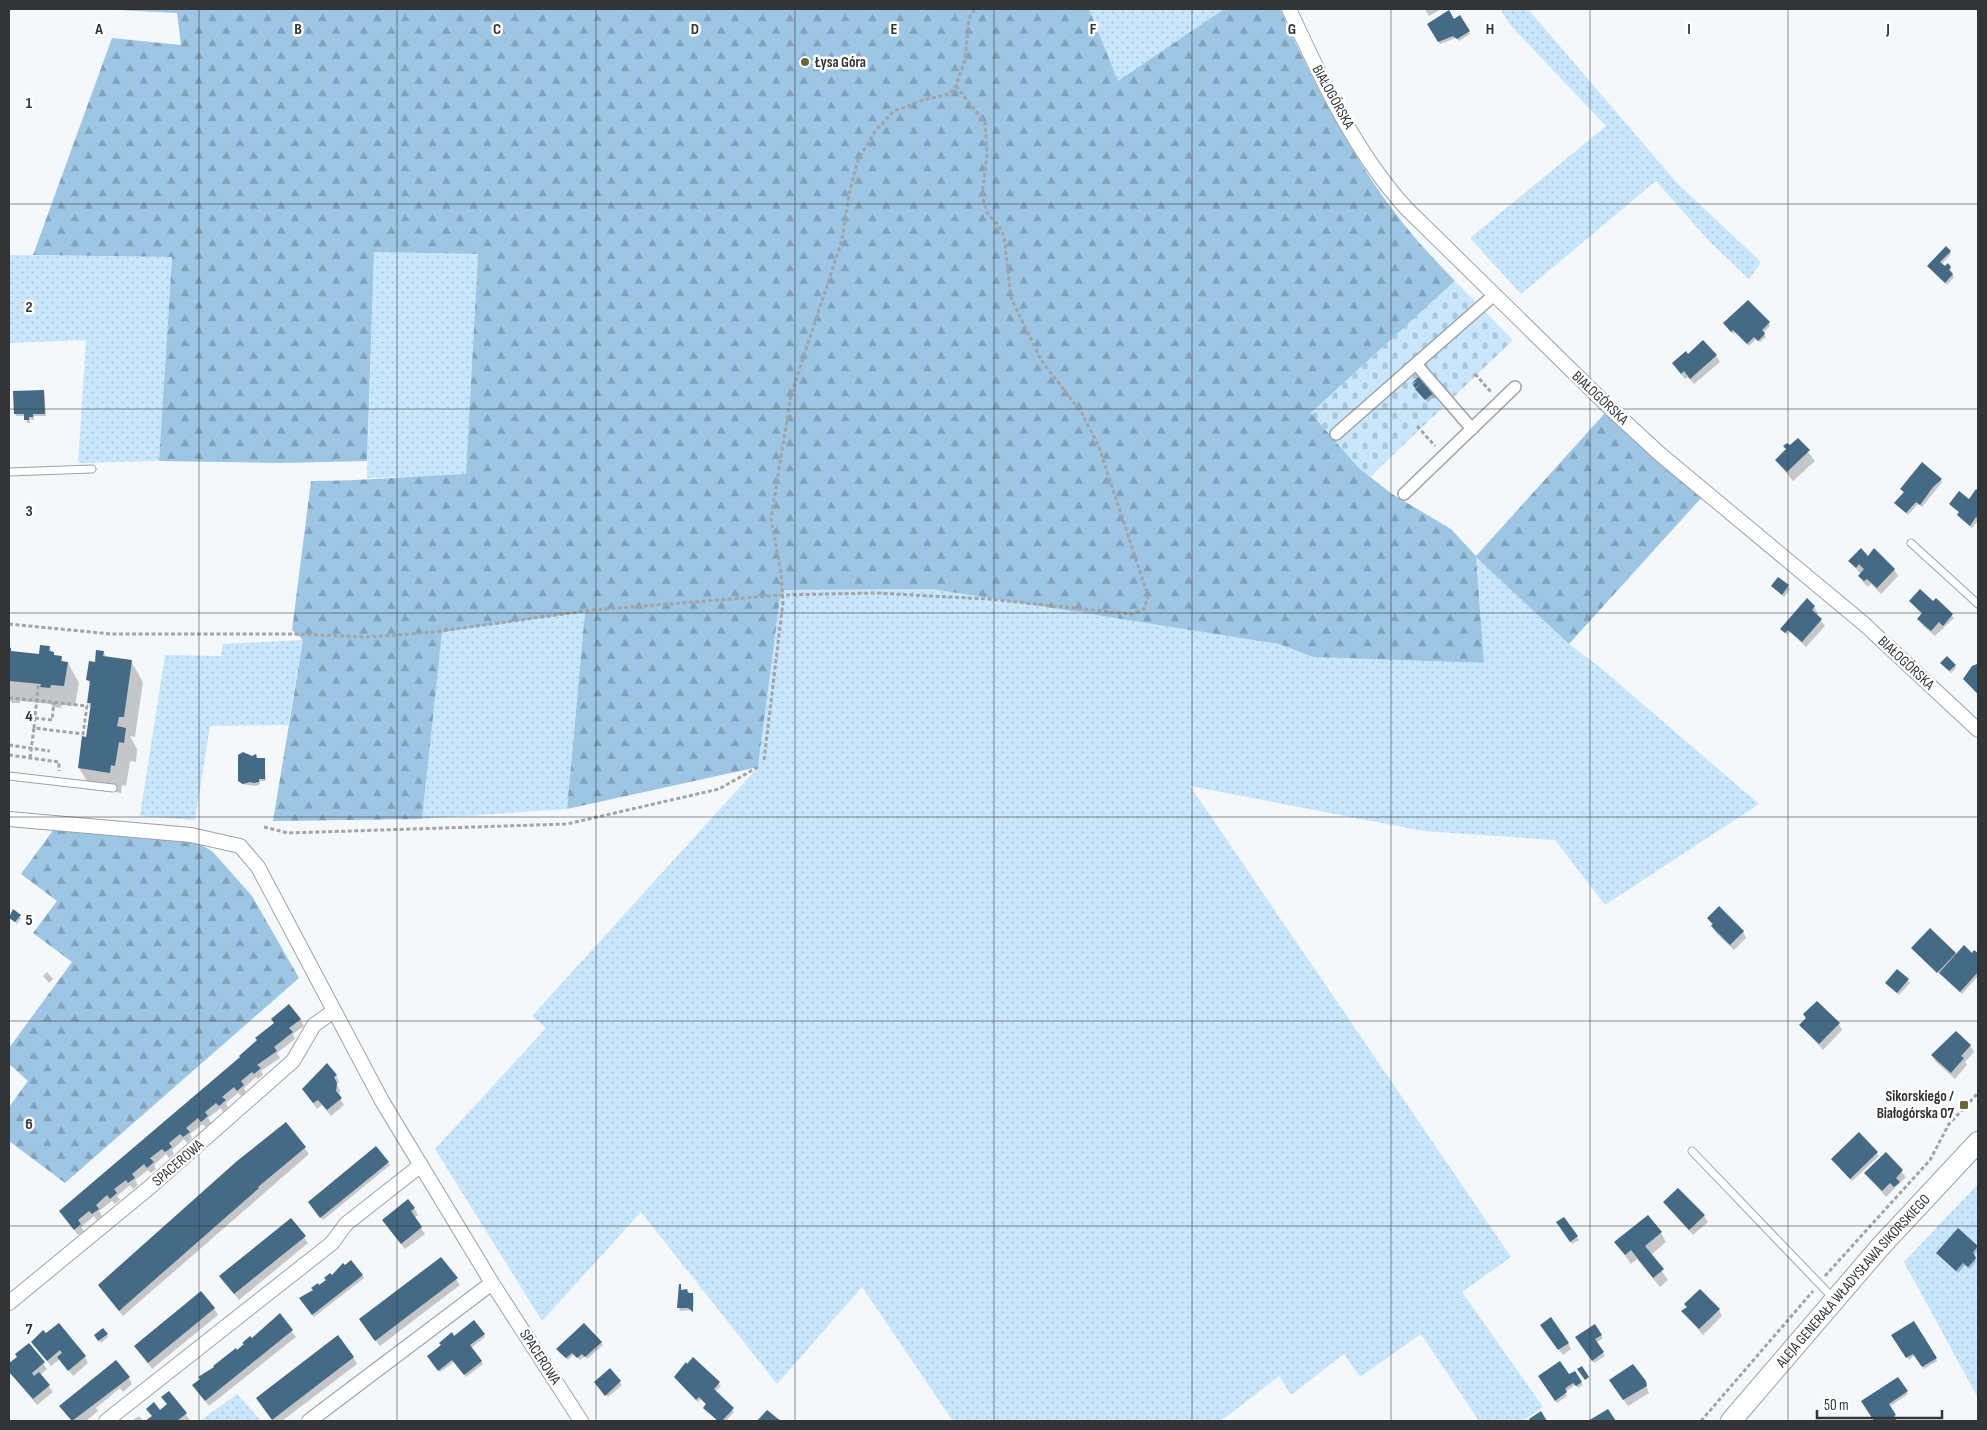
<svg xmlns="http://www.w3.org/2000/svg" width="1987" height="1430" viewBox="0 0 1987 1430" font-family="'Sofia Sans Condensed',sans-serif">
	<defs>
		<pattern id="grass-dots" width="8" height="8" patternUnits="userSpaceOnUse" patternTransform="scale(1.25)"><rect width="8" height="8" fill="#c8e6fc"/><path d="M2 2h.1M6 6h.1" fill="none" stroke="#acc6d9" stroke-width="1.8" stroke-linecap="round"/></pattern>
		<pattern id="forest-firs" width="22" height="20" patternUnits="userSpaceOnUse" patternTransform="scale(1.25)"><rect width="22" height="20" fill="#9dc6e4"/><path d="M5 1l3.5 6h-7zM16 11l3.5 6h-7z" fill="#81a2ba"/></pattern>
		<pattern id="cemetery-stones" width="16" height="16" patternUnits="userSpaceOnUse" patternTransform="scale(1.25)"><rect width="16" height="16" fill="#c8e6fc"/><path d="M2 7V4a2 2 0 0 1 4 0v3zM10 15v-3a2 2 0 0 1 4 0v3z" fill="#acc6d9"/></pattern>
	</defs>
	<rect width="100%" height="100%" fill="#f5f8fa"/>
	<path fill="url(#grass-dots)" d="M1089 9H1224L1118 82Z
		M1500 9H1528L1677 183 1761 262 1749 279 1710 242 1656 181 1521 294 1470 238 1606 126 1511 26Z
		M374 252 478 254 466 475 367 478Z
		M9 255 172 257 159 461 78 463 86 340 10 343 9 346Z
		M1476 556 1569 644 1602 669 1759 804 1605 905 1555 840 1423 831 1190 786 1511 1257 1462 1292 1543 1407 1522 1421H1479L1421 1334 1360 1377 1344 1354 1291 1395 1279 1376 1221 1421H953L862 1287 777 1384 641 1212 542 1321 435 1149 546 1028 532 1016 758 767 781 590 932 589 1279 644 1313 657 1484 663Z
		M585 612 567 809 422 819 441 632Z
		M303 640 288 725 210 726 195 820 140 816 165 655 221 656 223 644Z
		M1978 1184V1398L1904 1262Z
		M237 1394 261 1421H200L204 1418Z"/>
	<path fill="url(#forest-firs)" d="M96 9H1089L1118 81 1224 9H1280C1313 83 1359 171 1411 233 1425 250 1440 265 1455 281L1311 413 1359 468 1392 494 1451 529 1476 556 1605 413 1650 454 1702 497 1569 644 1476 557 1484 663 1313 657 1279 644 932 589 781 590 758 767 567 809 585 612 442 632 422 819 273 821 303 640 292 630 311 481C363 481 414 476 466 474L478 254 374 252 367 461 282 463 159 461 172 257 33 255 112 38 181 45 177 13Z
		M54 829 190 839 212 851 252 896 299 978 65 1183 9 1141V1107L28 1081 9 1064V1048L72 962 33 933 57 901 21 874Z"/>
	<path fill="url(#cemetery-stones)" d="M1455 281 1513 340 1370 477 1359 468 1311 413Z"/>
	<path fill="#0003" d="M1425 9H1441L1429 16Z
		M1460 17 1470 34 1459 41 1456 38 1440 44 1429 24 1454 21Z
		M1950 251 1951 254 1941 265 1944 268H1950L1954 277 1947 285 1928 266Z
		M1769 323 1770 326 1763 333 1766 337 1760 342 1756 339 1749 346 1736 332 1733 334 1726 326Z
		M1716 356 1720 362 1694 384 1688 377 1685 379 1673 364Z
		M1419 377 1436 395 1428 402 1412 384Z
		M44 391 46 416H34V420L30 419V423H27L25 416H16L15 413Z
		M1798 439 1815 461 1793 481 1776 460Z
		M1941 479 1942 482 1922 507 1918 504 1908 515 1898 506 1904 493 1902 489Z
		M1976 491 1978 521 1972 528 1960 518V513L1952 507 1969 500Z
		M1850 561 1894 569 1898 576 1881 594 1871 584 1868 587 1863 582 1859 576 1861 574Z
		M1779 579 1790 589 1784 597 1773 586Z
		M1936 600 1954 618 1935 636 1923 626 1919 619 1922 615 1911 602 1934 603Z
		M1814 607 1818 613 1816 615 1825 626 1806 647 1790 632 1787 635 1782 629 1783 628 1788 632 1785 625Z
		M9 647 12 652 41 655 49 647 55 657H61L64 663H68L79 683 75 706 62 705 61 708 53 707 51 704 20 701V703H12L9 699Z
		M103 652 107 658 131 661 143 682 135 737 130 736 137 749 136 762 130 761 126 786 122 785 121 793 91 788 79 768 88 739 92 709 88 703 91 685 88 680Z
		M1977 665 1978 666V695L1964 679Z
		M1944 666H1955L1956 668 1951 673Z
		M247 754 258 759H264L266 781H260V784L256 786 241 784 239 756Z
		M13 911 21 918 17 924 9 916Z
		M1708 918 1743 931 1746 938 1734 950 1716 933Z
		M1930 930 1957 955 1972 954 1974 952 1978 955V976L1962 994 1912 948Z
		M1897 971 1910 983 1899 995 1886 983Z
		M47 972 53 979 49 983 43 976Z
		M300 1019 304 1026 293 1034 295 1039 277 1053 280 1058 261 1071 263 1075 258 1079 256 1077 244 1088 246 1092 241 1096 238 1093 226 1103 228 1107 223 1112 221 1108 208 1118 211 1123 205 1127 203 1124 190 1134 192 1138 187 1143 184 1139 172 1150 174 1154 169 1158 166 1154 154 1165 156 1169 151 1173 148 1170 135 1180 138 1185 133 1189 130 1185 117 1196 120 1200 115 1204 112 1201 99 1211 102 1216 97 1220 94 1216 81 1227 84 1231 78 1235 61 1212 241 1058Z
		M1839 1024 1842 1030 1823 1050 1801 1025Z
		M1970 1045 1974 1052 1965 1062 1967 1065 1955 1079 1936 1062 1932 1055Z
		M336 1075 339 1082 337 1084 340 1090 339 1097 344 1105 331 1116 322 1105 317 1109 307 1095Z
		M286 1124 309 1154 123 1316 99 1286Z
		M1859 1134 1879 1156 1852 1181 1832 1159Z
		M1886 1154 1906 1177 1886 1197 1866 1173Z
		M388 1163 390 1165 323 1220 311 1205Z
		M1664 1202 1704 1216 1708 1222 1693 1235Z
		M414 1208 418 1215 414 1218 425 1234 405 1249 387 1226Z
		M1564 1219 1579 1240 1572 1244 1558 1223Z
		M291 1220 308 1243 239 1300 221 1277Z
		M1661 1233 1666 1242 1651 1255 1668 1280 1660 1287 1637 1259 1631 1264 1616 1242Z
		M1978 1246V1250L1973 1256 1976 1261 1970 1269 1965 1265 1958 1273 1938 1254Z
		M441 1258 460 1285 380 1346 364 1326Z
		M351 1262 364 1278 314 1317 302 1301Z
		M687 1290 694 1297 693 1313 691 1310 680 1311 679 1308 680 1291Z
		M214 1308 218 1315 152 1369 135 1346Z
		M1719 1310 1722 1316 1703 1335 1683 1312Z
		M279 1315 296 1337 209 1406 194 1386Z
		M1914 1322 1937 1361 1924 1369 1915 1355 1909 1360 1893 1336Z
		M1594 1325 1603 1338 1596 1343 1605 1356 1594 1363 1577 1338Z
		M1545 1331 1568 1343 1571 1349 1563 1355Z
		M107 1334 108 1337 101 1343 97 1338Z
		M484 1334 485 1337 471 1348 483 1364 466 1377 454 1362 440 1372 430 1359 454 1338Z
		M46 1335 85 1357 88 1363 73 1376 60 1359 51 1366 32 1342Z
		M601 1342 603 1345 587 1359 585 1356 580 1360 574 1354 568 1360 559 1352Z
		M29 1345 47 1369 40 1375 53 1392 37 1405 9 1371V1366Z
		M353 1357 357 1364 282 1421H273L257 1399Z
		M693 1359 721 1386 715 1392 734 1412 726 1421H718L706 1410 707 1405 701 1399 698 1402 677 1380Z
		M610 1370 622 1385 608 1397 597 1385Z
		M1574 1372 1583 1385 1578 1388 1575 1385 1568 1390 1565 1392 1567 1396 1557 1403 1540 1377 1568 1376Z
		M129 1378 132 1384 123 1392 120 1388 96 1408 98 1411 86 1421H72L61 1406Z
		M1897 1378 1908 1394 1889 1407 1897 1421H1875L1862 1402Z
		M1646 1386 1649 1393 1628 1406 1614 1387Z
		M169 1392 190 1420 147 1421 168 1405 163 1397Z
		M139 1416 144 1421H134L133 1420Z"/>
	<path fill="#446a85" d="M1449 10 1454 19 1460 15 1470 31 1457 39 1453 36 1438 42 1427 24Z
		M1946 246 1951 251 1940 262 1945 266 1948 263 1951 267 1949 270 1953 274 1945 283 1927 266Z
		M1748 300 1770 322 1762 330 1765 333 1764 335 1758 341 1754 337 1747 344 1733 330 1731 332 1723 323Z
		M1703 340 1717 355 1690 379 1684 371 1681 374 1672 363 1686 351 1688 354Z
		M1420 375 1435 392 1425 400 1415 389 1423 382 1415 388 1413 385 1418 380 1411 384Z
		M44 390 45 414H33V417H29V420H24V414H14L13 391Z
		M1798 438 1810 450 1787 472 1775 460 1786 449 1783 446 1787 443 1790 445Z
		M1922 462 1942 479 1933 487 1920 505 1916 502 1906 513 1894 503 1904 492 1900 489Z
		M1976 489 1978 491V519L1976 517 1970 526 1957 515 1959 512 1949 504 1959 491 1969 499Z
		M1861 548 1868 556 1874 548 1895 569 1877 588 1867 579 1864 581 1858 576 1864 569 1859 564 1856 568 1848 561Z
		M1778 577 1789 585 1782 595 1771 586Z
		M1920 589 1933 601 1936 598 1953 614 1943 626 1939 622 1931 631 1917 619 1922 613 1909 601Z
		M1807 598 1815 606 1812 610 1822 619 1802 642 1788 630 1785 633 1780 629Z
		M40 645 50 646 49 651 54 652V655L62 656 61 661 68 662 64 686 51 685 50 688 40 687 41 684 9 681V647L11 648V651L39 654Z
		M96 650 104 651 103 656 132 660 124 717H119L117 726 126 728 124 743 119 742 115 766 111 765 110 773 78 768 82 736 86 737 91 703H87L90 681 86 680 89 661 95 662Z
		M1947 656 1956 665 1949 671 1940 663Z
		M1977 664 1978 665V694L1963 679 1972 666Z
		M243 752 252 756 256 754 257 758H265V779H259V782L254 783 250 782 243 784 238 781V755Z
		M1719 906 1744 931 1730 945 1711 926 1713 924 1707 918Z
		M13 909 21 915 15 922 9 918Z
		M1930 928 1956 953 1937 973 1911 948Z
		M1964 945 1972 953 1974 950 1978 953V972L1960 992 1939 973Z
		M1897 969 1909 979 1897 993 1885 983Z
		M1817 1001 1840 1023 1819 1044 1799 1025 1806 1018 1803 1014Z
		M289 1004 301 1019 289 1028 293 1032 274 1047 277 1051 257 1065 261 1068 254 1074 252 1072 241 1081 244 1085 237 1091 234 1087 222 1097 226 1100 219 1106 216 1103 205 1112 208 1116 201 1122 198 1118 186 1128 190 1132 183 1137 180 1134 169 1143 172 1147 165 1152 162 1149 150 1158 154 1162 147 1168 144 1164 132 1174 135 1178 128 1183 126 1180 114 1189 117 1193 110 1199 107 1195 96 1205 99 1209 92 1214 89 1211 78 1220 81 1224 74 1230 59 1211 240 1057 239 1056 257 1040 255 1038 274 1023 271 1019Z
		M1956 1031 1971 1045 1961 1056 1964 1058 1951 1073 1931 1055Z
		M327 1063 337 1075 334 1077 337 1083 336 1091 342 1098 327 1110 318 1100 313 1103 302 1089Z
		M286 1122 306 1147 258 1187 259 1188 119 1311 98 1285 237 1161Z
		M1859 1132 1878 1152 1850 1179 1831 1159Z
		M376 1146 389 1162 320 1218 308 1202Z
		M1886 1152 1903 1170 1896 1178 1900 1182 1894 1187 1890 1183 1882 1191 1864 1173Z
		M1678 1188 1705 1215 1689 1230 1663 1202Z
		M408 1199 415 1208 411 1211 422 1227 401 1244 382 1220Z
		M1648 1215 1662 1232 1645 1246 1664 1269 1653 1278 1631 1250 1625 1255 1614 1242Z
		M1564 1217 1578 1236 1570 1242 1556 1222Z
		M291 1218 306 1236 234 1294 219 1276Z
		M1958 1228 1978 1246 1973 1252 1976 1258 1968 1267 1963 1263 1956 1271 1936 1253Z
		M441 1257 458 1278 375 1341 359 1319Z
		M351 1260 363 1275 312 1315 299 1298 313 1290 311 1288 318 1283 319 1285 326 1280 324 1278 330 1273 332 1275 343 1263 345 1265Z
		M679 1284H681V1290L687 1289 688 1293H693V1312L688 1308H677Z
		M1700 1289 1720 1309 1699 1329 1681 1311 1687 1307 1684 1304Z
		M201 1291 215 1308 148 1363 134 1346Z
		M280 1313 293 1330 205 1401 192 1385 200 1379 198 1377 214 1367 213 1366 236 1348 237 1350 244 1344 242 1343 250 1336 252 1338Z
		M1551 1317 1569 1343 1558 1350 1540 1325Z
		M474 1320 485 1334 470 1345 482 1361 464 1375 452 1360 438 1371 427 1356 441 1345 439 1343 452 1332 454 1336Z
		M1914 1321 1937 1358 1922 1367 1913 1354 1906 1358 1891 1335Z
		M59 1323 86 1356 68 1371 57 1357 62 1353 60 1350 47 1361 31 1342 43 1330 46 1333Z
		M584 1323 602 1342 585 1357 582 1354 577 1358 572 1353 566 1358 556 1349Z
		M1595 1324 1602 1335 1595 1339 1604 1352 1592 1361 1575 1337Z
		M103 1328 108 1334 98 1341 94 1335Z
		M338 1335 354 1357 272 1420 256 1398Z
		M29 1343 45 1362 32 1373 34 1376 39 1372 50 1385 33 1399 9 1372V1363L17 1357 15 1354Z
		M693 1357 720 1382 714 1389 734 1408 722 1421H718L703 1408 706 1404 699 1397 696 1400 674 1377 686 1362 687 1364Z
		M116 1360 130 1377 72 1421 59 1406Z
		M1560 1361 1569 1374 1575 1371 1582 1382 1576 1386 1573 1383 1567 1387 1565 1389 1567 1392 1555 1401 1538 1376Z
		M1633 1364 1646 1381 1647 1386 1623 1400 1609 1380Z
		M1582 1366 1589 1377 1585 1380 1577 1369Z
		M610 1368 621 1381 605 1396 594 1382Z
		M1898 1377 1908 1391 1889 1404 1896 1415 1894 1416 1897 1421H1874L1861 1401Z
		M169 1391 187 1413 177 1421H145L152 1416 146 1409 154 1402 160 1410 167 1404 161 1397Z
		M1608 1409 1616 1421H1588Z
		M767 1410 777 1418 781 1421H757Z
		M1541 1411 1547 1421H1531L1529 1419Z"/>
	<g fill="none" stroke-linecap="round" stroke-linejoin="round">
		<g stroke="#9fa2a4" stroke-width="9">
			<path id="service" d="M9 472 92 469
				M1911 543 1978 604
				M9 776 113 788
				M1692 1151 1834 1299"/>
		</g>
		<g stroke="#9fa2a4" stroke-width="14">
			<path id="pedestrian" d="M1416 364 1472 429
				M1336 434 1494 295
				M1404 494 1515 387"/>
		</g>
		<g stroke="#9fa2a4" stroke-width="16">
			<path id="minor" d="M1289 9C1321 78 1354 151 1406 208L1611 409 1661 455 1863 623 1978 730
				M9 819 191 835 240 846 258 867 382 1101 492 1283 581 1421
				M9 1303 150 1187 293 1061 314 1025 334 1011
				M106 1421 332 1243 346 1224 421 1165
				M309 1421 492 1283"/>
		</g>
		<g stroke="#9fa2a4" stroke-width="22">
			<g id="secondary">
				<path id="s1" d="M1731 1421 1881 1246 1978 1142"/>
			</g>
		</g>
		<path stroke="#a2a4a6" stroke-width="3" stroke-dasharray="4 2.5" stroke-linecap="butt" d="M1475 374 1491 392
			M1417 426 1435 446
			M9 624 111 634H295L368 637 434 632 592 610 782 595 875 593 988 599 1132 614 1144 609 1148 596 1099 447 1081 412 1041 360 1011 298 1004 236 999 226 987 213 982 196 987 153 985 123 956 86
			M9 698C35 700 61 703 87 706L83 734 34 728C35 714 37 700 38 685
			M35 718 52 720 54 702
			M9 745 50 751
			M9 755 59 762V771
			M30 758 34 728
			M764 760 783 602 781 573 771 519 791 395 842 240 849 194 858 160 876 130 894 111 923 100 950 94 956 86 965 60 969 18 975 9
			M264 827 288 833 567 824 719 789 758 767
			M1825 1276 1930 1160 1949 1124 1978 1093
			M1701 1421 1813 1291"/>
		<use href="#service" stroke="#fff" stroke-width="7"/>
		<use href="#pedestrian" stroke="#fff" stroke-width="11"/>
		<use href="#minor" stroke="#fff" stroke-width="14"/>
		<use href="#secondary" stroke="#fff" stroke-width="20"/>
	</g>
	<path fill="none" stroke="#333435" stroke-width="1" stroke-opacity="0.55" d="M199 9V1421M397 9V1421M596 9V1421M795 9V1421M994 9V1421M1192 9V1421M1391 9V1421M1590 9V1421M1788 9V1421M9 204H1978M9 409H1978M9 613H1978M9 817H1978M9 1021H1978M9 1226H1978"/>
	<g fill="#6b6633" stroke="#fff" stroke-width="2">
		<circle cx="805" cy="62" r="5"/>
		<rect x="1959" y="1100" width="10" height="10" rx="2.5"/>
	</g>
	<g text-anchor="middle" dominant-baseline="central" stroke-width="5" stroke-linejoin="round" paint-order="stroke">
		<g font-size="15" font-weight="bold" fill="#333435" stroke="#fff" text-anchor="start">
			<text x="815" y="62">Łysa Góra</text>
			<text x="1954" y="1096" text-anchor="end">Sikorskiego /<tspan x="1954" dy="17">Białogórska 07</tspan></text>
		</g>
		<g font-size="15" fill="#333435" stroke="#fff">
			<text transform="translate(1333 97) rotate(61)">BIAŁOGÓRSKA</text>
			<text transform="translate(1600 398) rotate(43)">BIAŁOGÓRSKA</text>
			<text transform="translate(1906 663) rotate(43)">BIAŁOGÓRSKA</text>
			<text transform="translate(178 1163) rotate(-41)">SPACEROWA</text>
			<text stroke="none"><textPath href="#s1" startOffset="186">ALEJA GENERAŁA WŁADYSŁAWA SIKORSKIEGO</textPath></text>
			<text transform="translate(540 1357) rotate(57)">SPACEROWA</text>
		</g>
	</g>
	<g font-size="16" text-anchor="middle" font-weight="bold" fill="#333435" stroke="#fff" stroke-width="5" stroke-linejoin="round" paint-order="stroke">
		<text x="99" y="34">A</text>
		<text x="298" y="34">B</text>
		<text x="497" y="34">C</text>
		<text x="695" y="34">D</text>
		<text x="894" y="34">E</text>
		<text x="1093" y="34">F</text>
		<text x="1292" y="34">G</text>
		<text x="1490" y="34">H</text>
		<text x="1689" y="34">I</text>
		<text x="1888" y="34">J</text>
		<text x="29" y="108">1</text>
		<text x="29" y="312">2</text>
		<text x="29" y="516">3</text>
		<text x="29" y="721">4</text>
		<text x="29" y="925">5</text>
		<text x="29" y="1129">6</text>
		<text x="29" y="1334">7</text>
	</g>
	<rect width="1987" height="1430" fill="none" stroke="#333435" stroke-width="20"/>
	<path d="M1817 1410v8h125v-8" fill="none" stroke="#333435" stroke-width="2.5"/>
	<text x="1824" y="1410" font-size="15" fill="#333435" stroke="#ffffff" stroke-width="4" paint-order="stroke">50 m</text>
</svg>
